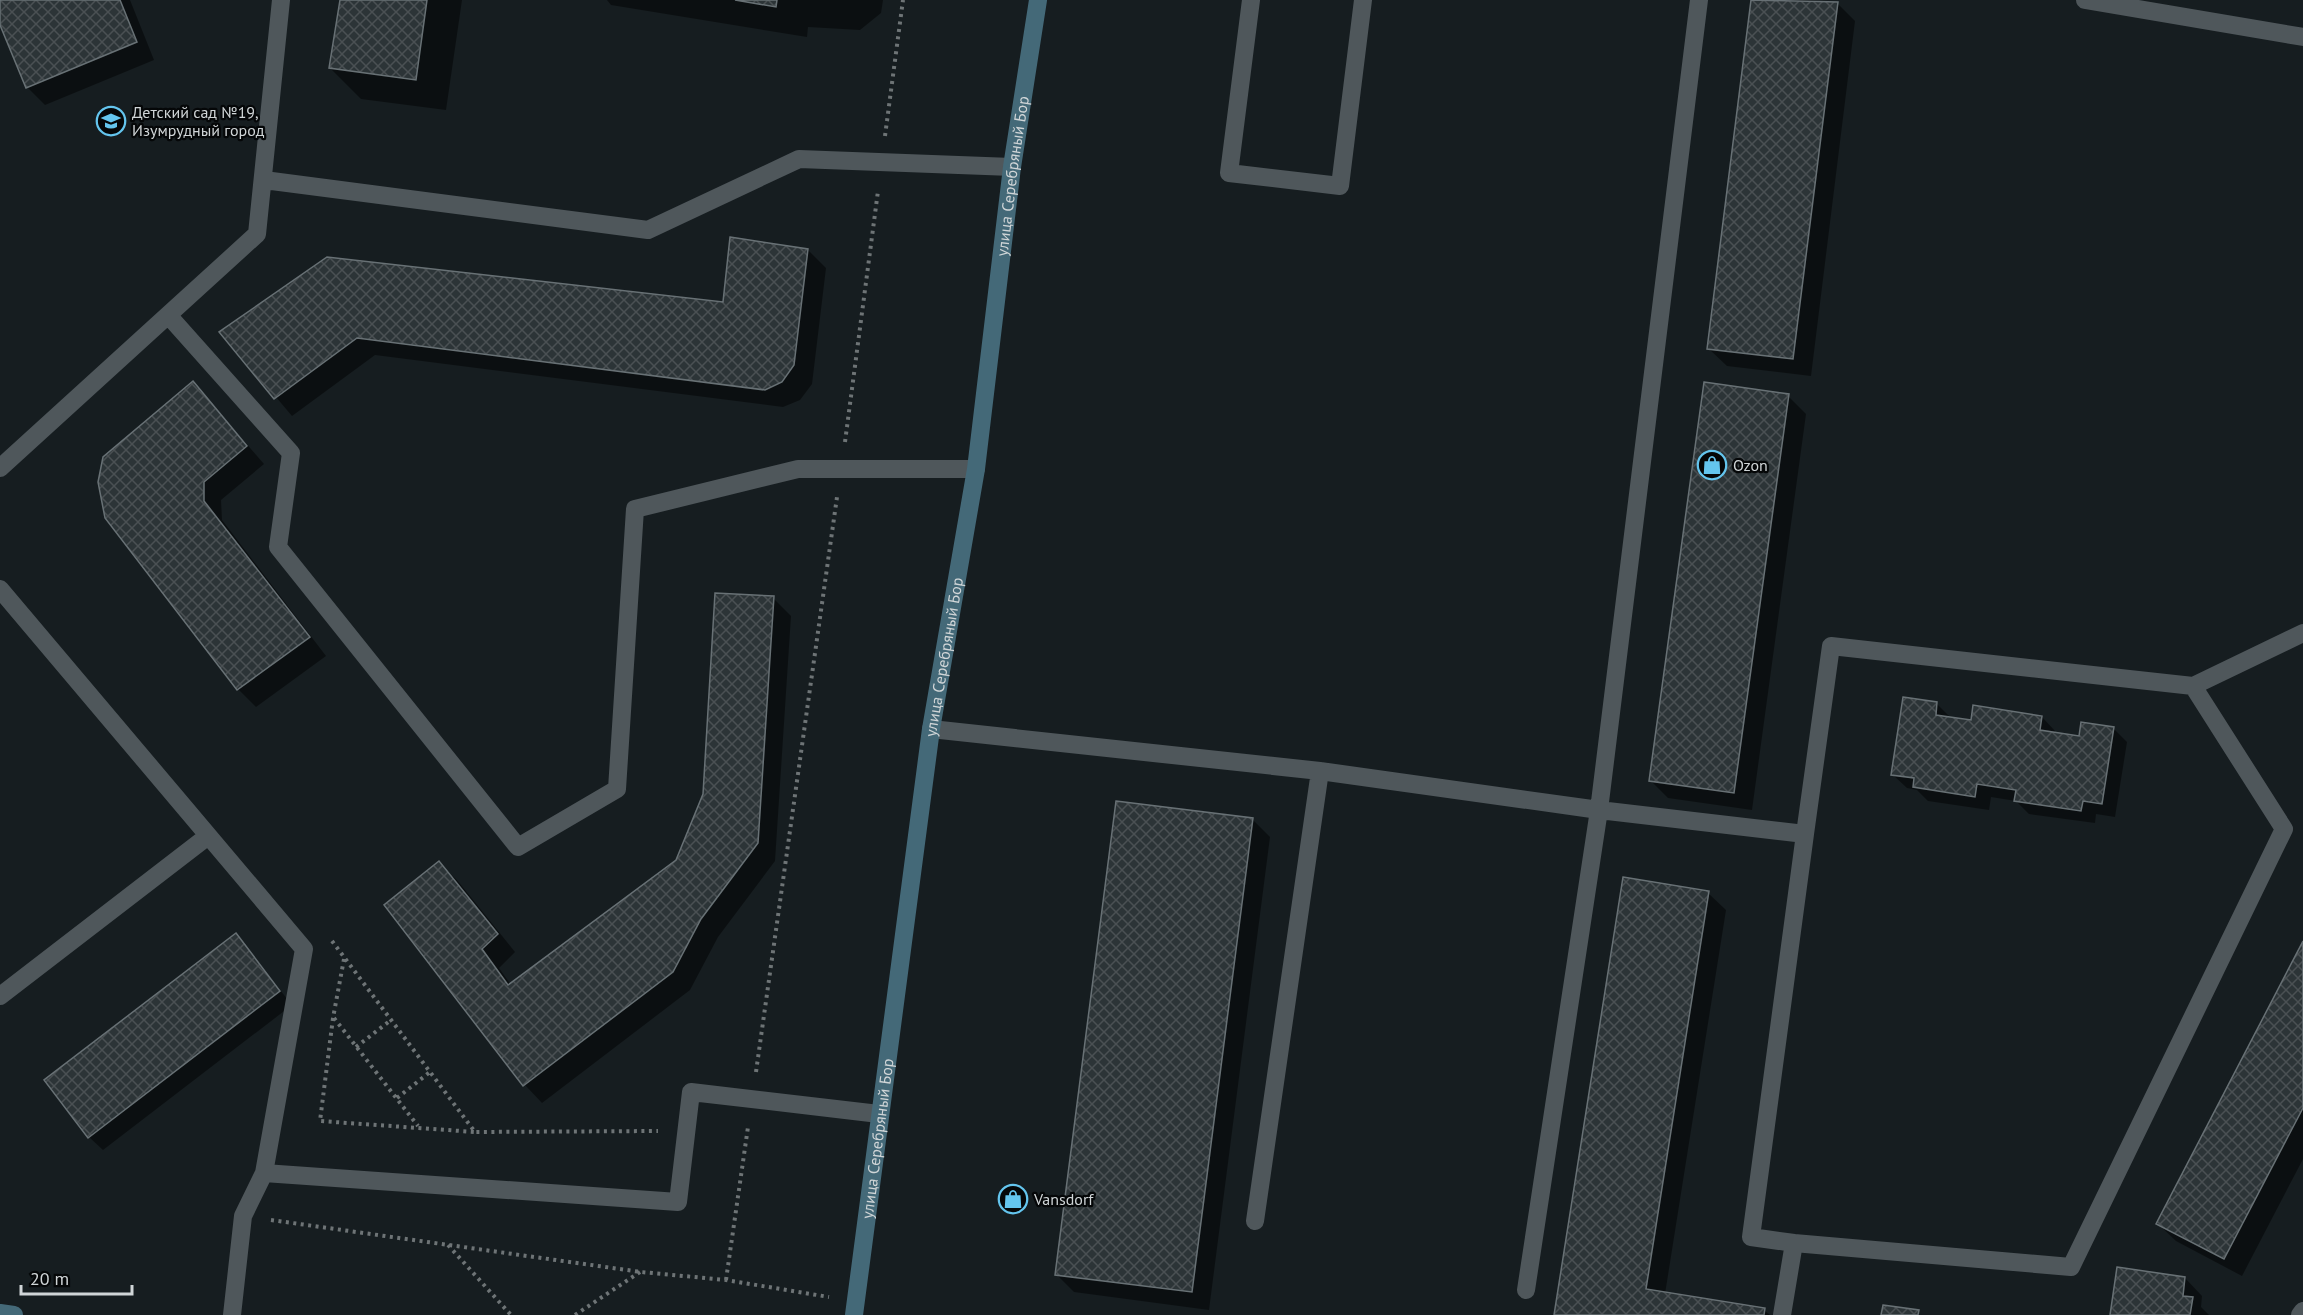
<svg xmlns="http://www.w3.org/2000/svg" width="2303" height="1315" viewBox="0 0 2303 1315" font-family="'PT Sans',sans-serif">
	<defs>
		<pattern id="building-cross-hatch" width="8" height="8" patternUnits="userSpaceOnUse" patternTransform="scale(1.5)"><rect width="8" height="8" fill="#2c3437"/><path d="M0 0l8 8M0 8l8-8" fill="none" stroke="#4a5053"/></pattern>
	</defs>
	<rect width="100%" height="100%" fill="#161d20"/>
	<path fill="#0007" d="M0 0H130L154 60 45 105 27 87 0 21Z
		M341 0H462L446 110 361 99 330 68Z
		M607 0H883L881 13 860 30 808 27 807 37 611 5Z
		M1753 0H1809L1837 3 1855 21 1811 376 1727 366 1709 349Z
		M808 250 826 268 812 384 800 400 783 407 375 355 292 416 221 332 724 304Z
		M193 383 264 464 221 500 222 520 326 656 256 707 238 689 106 517Z
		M1788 396 1806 414 1752 810 1668 798 1650 780Z
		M773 598 791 616 775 861 718 937 690 990 542 1103 525 1085 386 905 439 863 457 880 515 952 499 968 511 985 677 861 705 794Z
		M1937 704 1950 717 1972 722 2042 717 2055 731V734L2080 738 2113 728 2127 742 2115 817 2096 814 2095 823 2029 814 2016 801 1991 797 1989 810 1928 801 1917 790 1907 788 1893 775Z
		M1252 819 1270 837 1209 1310 1074 1292 1057 1275Z
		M1708 893 1726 910 1665 1294 1764 1310 1770 1315H1556Z
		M236 935 292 1005 103 1150 89 1137Z
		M2303 944V1159L2242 1276 2176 1241 2158 1224Z
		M2185 1278 2202 1296 2201 1307 2209 1315H2111Z"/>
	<path fill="url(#building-cross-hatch)" stroke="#687175" stroke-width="1.5" d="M0 0H120L137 42 26 88 0 25Z
		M340 0H427L416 80 329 68Z
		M735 0H777L776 7Z
		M1751 0 1838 2 1793 359 1707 349Z
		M730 237 808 249 794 365 782 382 765 390 357 338 274 399 219 332 327 257 723 302Z
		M193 381 247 446 204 482V501L310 637 237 690 105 518 98 482 103 457Z
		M1704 382 1789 394 1734 793 1649 781Z
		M715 593 774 596 758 843 701 919 673 972 523 1086 384 905 439 861 498 934 482 949 508 985 676 860 703 794Z
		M1903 697 1937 702 1936 715 1971 720 1973 705 2042 716 2040 730 2079 736 2081 722 2114 727 2102 804 2083 801 2081 811 2014 801 2016 790 1977 784 1975 797 1913 787 1914 778 1891 775Z
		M1116 801 1253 818 1192 1292 1055 1275Z
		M1623 877 1709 891 1646 1289 1765 1308 1764 1315H1554Z
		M236 933 280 991 88 1138 44 1080Z
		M2303 941V1108L2224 1259 2156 1224Z
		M2117 1267 2185 1277 2183 1296 2193 1297 2190 1315H2110Z
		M1883 1305 1919 1310 1918 1315H1881Z"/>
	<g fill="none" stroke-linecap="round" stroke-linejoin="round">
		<path stroke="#6e7476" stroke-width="4" stroke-dasharray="3 4.5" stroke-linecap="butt" d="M885 136 903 0
			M845 442 878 191
			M332 941 475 1132 658 1131
			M344 959 333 1018 320 1121 475 1132
			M334 1018 418 1126
			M356 1047 391 1020
			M756 1072 837 497
			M397 1098 430 1072
			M271 1220 641 1272 726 1280 829 1297
			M448 1245 511 1315
			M726 1280 748 1127
			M575 1315 640 1272"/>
		<path stroke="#4f575b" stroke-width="18" d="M1251 0 1229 173 1340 186 1363 0
			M2085 0 2303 37
			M264 180 648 230 799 159 1012 167
			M168 315 291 453 278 547 518 847 617 789 635 509 798 469H976
			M0 468 257 234 281 0
			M0 589 304 949 264 1173 243 1216 232 1315
			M931 729 1320 771 1599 810 1805 834 1751 1237 1794 1243 1782 1315
			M1805 834 1831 646 2193 686 2303 633
			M0 996 208 836
			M264 1173 678 1202 691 1092 879 1114
			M1255 1221 1320 771
			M1794 1243 2071 1267 2284 829 2193 686
			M1526 1290 1599 810 1699 0"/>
		<path stroke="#4f575b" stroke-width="18" d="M2300 1315 2303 1311"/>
		<g stroke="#446978" stroke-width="18">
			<path d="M0 1313 14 1315"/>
			<path id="s1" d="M854 1315 931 729 976 469 1012 167 1038 0"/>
		</g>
	</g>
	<defs>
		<g id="school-ring" transform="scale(1.5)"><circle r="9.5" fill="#050708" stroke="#64c5ee" stroke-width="1.5"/><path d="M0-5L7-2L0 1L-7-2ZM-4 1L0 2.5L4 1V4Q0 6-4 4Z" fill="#64c5ee"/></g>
		<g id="shop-ring" transform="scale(1.5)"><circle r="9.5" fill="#050708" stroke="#64c5ee" stroke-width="1.5"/><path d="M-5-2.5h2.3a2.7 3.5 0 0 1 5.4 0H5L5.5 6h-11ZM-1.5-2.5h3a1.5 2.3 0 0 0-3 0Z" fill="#64c5ee"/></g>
	</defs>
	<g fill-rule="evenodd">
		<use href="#school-ring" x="111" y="121"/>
		<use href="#shop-ring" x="1712" y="465"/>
		<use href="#shop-ring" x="1013" y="1199"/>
	</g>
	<g text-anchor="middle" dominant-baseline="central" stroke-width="4.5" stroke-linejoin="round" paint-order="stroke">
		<g font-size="16" fill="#d0d5d7" stroke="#050708" text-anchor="start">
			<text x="132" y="112">Детский сад №19,<tspan x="132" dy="18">Изумрудный город</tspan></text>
			<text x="1733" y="465">Ozon</text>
			<text x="1034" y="1199">Vansdorf</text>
		</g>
		<g font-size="16" fill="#d0d5d7" stroke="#050708">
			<text stroke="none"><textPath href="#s1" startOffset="1150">улица Серебряный Бор</textPath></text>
			<text stroke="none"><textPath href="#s1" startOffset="664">улица Серебряный Бор</textPath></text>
			<text stroke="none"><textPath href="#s1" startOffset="178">улица Серебряный Бор</textPath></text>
		</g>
	</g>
	<path d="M21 1285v9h111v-9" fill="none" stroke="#d0d5d7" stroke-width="3"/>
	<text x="30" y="1285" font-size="18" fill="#d0d5d7" stroke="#050708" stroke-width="4.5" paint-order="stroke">20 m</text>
</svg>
